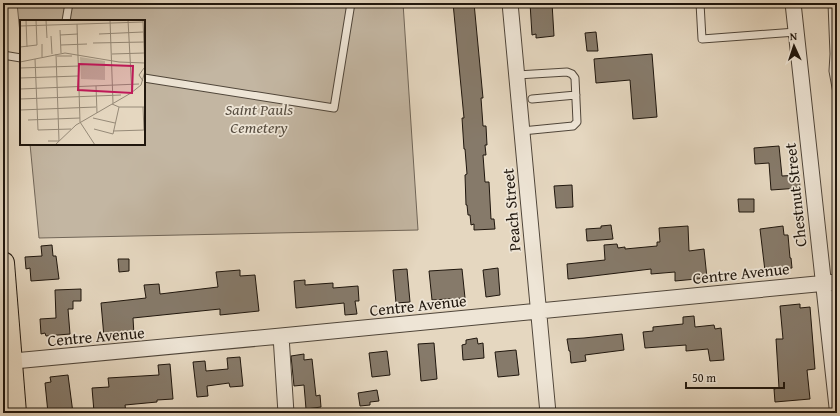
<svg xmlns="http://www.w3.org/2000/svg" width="840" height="416" viewBox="0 0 840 416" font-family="'Gentium Book Plus',serif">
	<rect width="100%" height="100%" fill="#e5d7c0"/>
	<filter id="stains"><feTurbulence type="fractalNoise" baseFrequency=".005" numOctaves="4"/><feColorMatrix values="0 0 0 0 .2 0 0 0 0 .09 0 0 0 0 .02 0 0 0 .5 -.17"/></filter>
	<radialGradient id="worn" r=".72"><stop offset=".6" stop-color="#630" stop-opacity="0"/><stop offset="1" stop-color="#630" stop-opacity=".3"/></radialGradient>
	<path fill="#c3b6a2" stroke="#716658" d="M17 3H403L418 230 39 238 30 144H144V21H21V43Z"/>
	<path fill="#867a6a" stroke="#1f160d" d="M453 3H474L483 98H481L483 126H486L487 145H485L486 155H483L485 182H489L491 219H494L495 229 474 230V224L471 225 470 215H468L467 205H466L465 175 467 174 465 149H464L462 118H464Z
		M530 3H552L554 36 536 38V34L532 35Z
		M596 32 598 51H587L585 33Z
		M652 54 657 117 633 119 630 80 596 83 594 59Z
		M779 146 782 176 799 175 800 188 771 190 769 163 755 164 754 148Z
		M572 185 573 207 556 208 554 186Z
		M738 199H754V212H739Z
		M611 225 613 239 587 241 586 229 601 228V226Z
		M688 226 689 251 704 249 707 278 675 281V272L651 274V269L568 279 567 264 605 260 604 245 617 244 618 248 625 247V249L657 246V242H660L659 228Z
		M783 226 784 235H788L790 258H791L792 268 765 271 760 229Z
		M52 245 53 256H56L59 279 31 281 30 268 26 269 25 257 42 256 41 246Z
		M118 259H129V271L119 272Z
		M498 268 500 295 486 297 483 270Z
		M407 269 410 302 396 303 393 270Z
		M462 269 465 298 432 300 429 271Z
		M240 270V276L255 275 259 311 220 315V309L133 318 134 335 104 337 101 303 146 298 144 285 159 284 160 294 218 287 216 272Z
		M305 280V285L333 283V288L358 286 359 301H355L357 314 345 315 344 303 296 308 294 281Z
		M81 289V301H73V309H68L70 334 46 336 45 333 41 334 40 319 56 318 55 290Z
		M800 304V308L810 307 815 369 807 370 810 399 775 402 774 389 779 388 776 339H783L780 306Z
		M694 316 695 327 714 325 715 329 721 328 724 360 710 361 708 349 686 351V345L645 348 643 332 653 331V327L683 324V317Z
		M622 334 624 350 585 355 586 361 571 363 570 351H569L567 339 584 338Z
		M477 338 478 344 483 343 484 358 463 360 462 345 466 344V340Z
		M434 343 437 379 421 381 418 344Z
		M516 350 519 375 498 377 495 352Z
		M387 351 390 375 372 377 369 353Z
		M304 354V360L312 359 316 396 320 395 321 407 306 409 304 385 294 386 291 356Z
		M240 357 243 386 230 387 229 383 207 386 208 396 197 397 193 362 205 361 206 371 228 369 227 358Z
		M170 364 173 399 157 400V402L125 405 126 413H100V411L94 412 92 388 109 387 108 378 159 375 158 365Z
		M68 375 73 413H48L45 383 51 382 50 377Z
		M377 390 379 401 370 402V405L360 406 358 393Z"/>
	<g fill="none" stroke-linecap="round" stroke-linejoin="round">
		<g stroke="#50463a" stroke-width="9">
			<path id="lane" d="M700 3 702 39 796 32
				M832 3 834 54 833 71 837 93
				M66 21 69 3
				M3 55 21 58
				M517 75 567 72 572 74 575 78 577 122 573 126 522 131
				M144 78 334 108 351 3
				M532 99 576 95"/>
		</g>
		<g stroke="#50463a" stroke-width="17">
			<path id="street" d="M510 3 548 413
				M793 3 837 407
				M281 336 286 413
				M3 362 281 336 837 282"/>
		</g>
		<g stroke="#1f160d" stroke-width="24">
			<path id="primary" d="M3 263 15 413"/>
		</g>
		<use href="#lane" stroke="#eee5d6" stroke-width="7"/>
		<use href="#street" stroke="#eee5d6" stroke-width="15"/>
		<use href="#primary" stroke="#e5d7c0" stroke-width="22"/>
	</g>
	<g text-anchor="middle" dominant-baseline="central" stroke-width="3.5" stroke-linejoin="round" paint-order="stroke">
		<g font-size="16" font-style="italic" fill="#584e41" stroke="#eee5d6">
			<text x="259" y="109">Saint Pauls<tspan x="259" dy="18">Cemetery</tspan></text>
		</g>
		<g font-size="16" fill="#1f160d" stroke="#eee5d6">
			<text transform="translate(795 195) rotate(-96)">Chestnut Street</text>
			<text transform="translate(511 210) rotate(-95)">Peach Street</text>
			<text transform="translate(741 273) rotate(-6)">Centre Avenue</text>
			<text transform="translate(418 305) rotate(-6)">Centre Avenue</text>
			<text transform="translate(96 336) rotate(-5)">Centre Avenue</text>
		</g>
	</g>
	<g transform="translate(20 20)">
		<rect width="125" height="125" fill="#e5d7c0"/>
		<path d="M60 37 85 41V60L61 59Z" fill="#c3b6a2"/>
		<path fill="none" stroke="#968a78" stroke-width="1" d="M6 0 7 27M26 0 27 18M90 0 93 83M108 0 112 74M57 4 60 102 75 125M0 6 123 2M40 10 41 33M79 14 123 12M40 15 58 14M31 16 32 34M73 23 125 22M22 24V37M41 25 67 24M0 27 17 25 16 0M92 34 124 33M37 36H52M15 39 18 110 51 109M0 42 45 33 99 42 125 43M0 48 59 46M0 58 58 56M123 61 119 55 124 48M76 66 77 93M0 69 119 64M0 79 101 75M92 84 99 87H125M123 87 124 110M0 90 76 87M73 98 95 103M8 100 60 98M74 109 93 114 99 87M93 111 125 110M28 121H39L36 34M35 125 56 105 111 73 121 65 125 51 123 0"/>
		<path fill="#c2185b" fill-opacity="0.15" stroke="#c2185b" stroke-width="2" d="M59 44 113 46 112 73 58 70Z"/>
		<rect width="125" height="125" fill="none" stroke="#1f160d" stroke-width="2"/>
	</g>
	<rect width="840" height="416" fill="none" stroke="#e5d7c0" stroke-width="16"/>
	<rect x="4" y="4" width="832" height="408" fill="none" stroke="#1f160d" stroke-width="2"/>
	<rect x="8" y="8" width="824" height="400" fill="none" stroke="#1f160d"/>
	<g transform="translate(794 46) rotate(357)" stroke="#eee5d6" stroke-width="3" paint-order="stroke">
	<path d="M0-3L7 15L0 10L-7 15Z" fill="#1f160d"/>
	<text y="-6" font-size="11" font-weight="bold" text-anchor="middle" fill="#1f160d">N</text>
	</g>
	<path d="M686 382v6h98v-6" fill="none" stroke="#1f160d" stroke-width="2"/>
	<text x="692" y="382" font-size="12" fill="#1f160d" stroke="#eee5d6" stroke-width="3" paint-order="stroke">50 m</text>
	<rect width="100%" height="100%" filter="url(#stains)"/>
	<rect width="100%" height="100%" fill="url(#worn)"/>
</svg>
